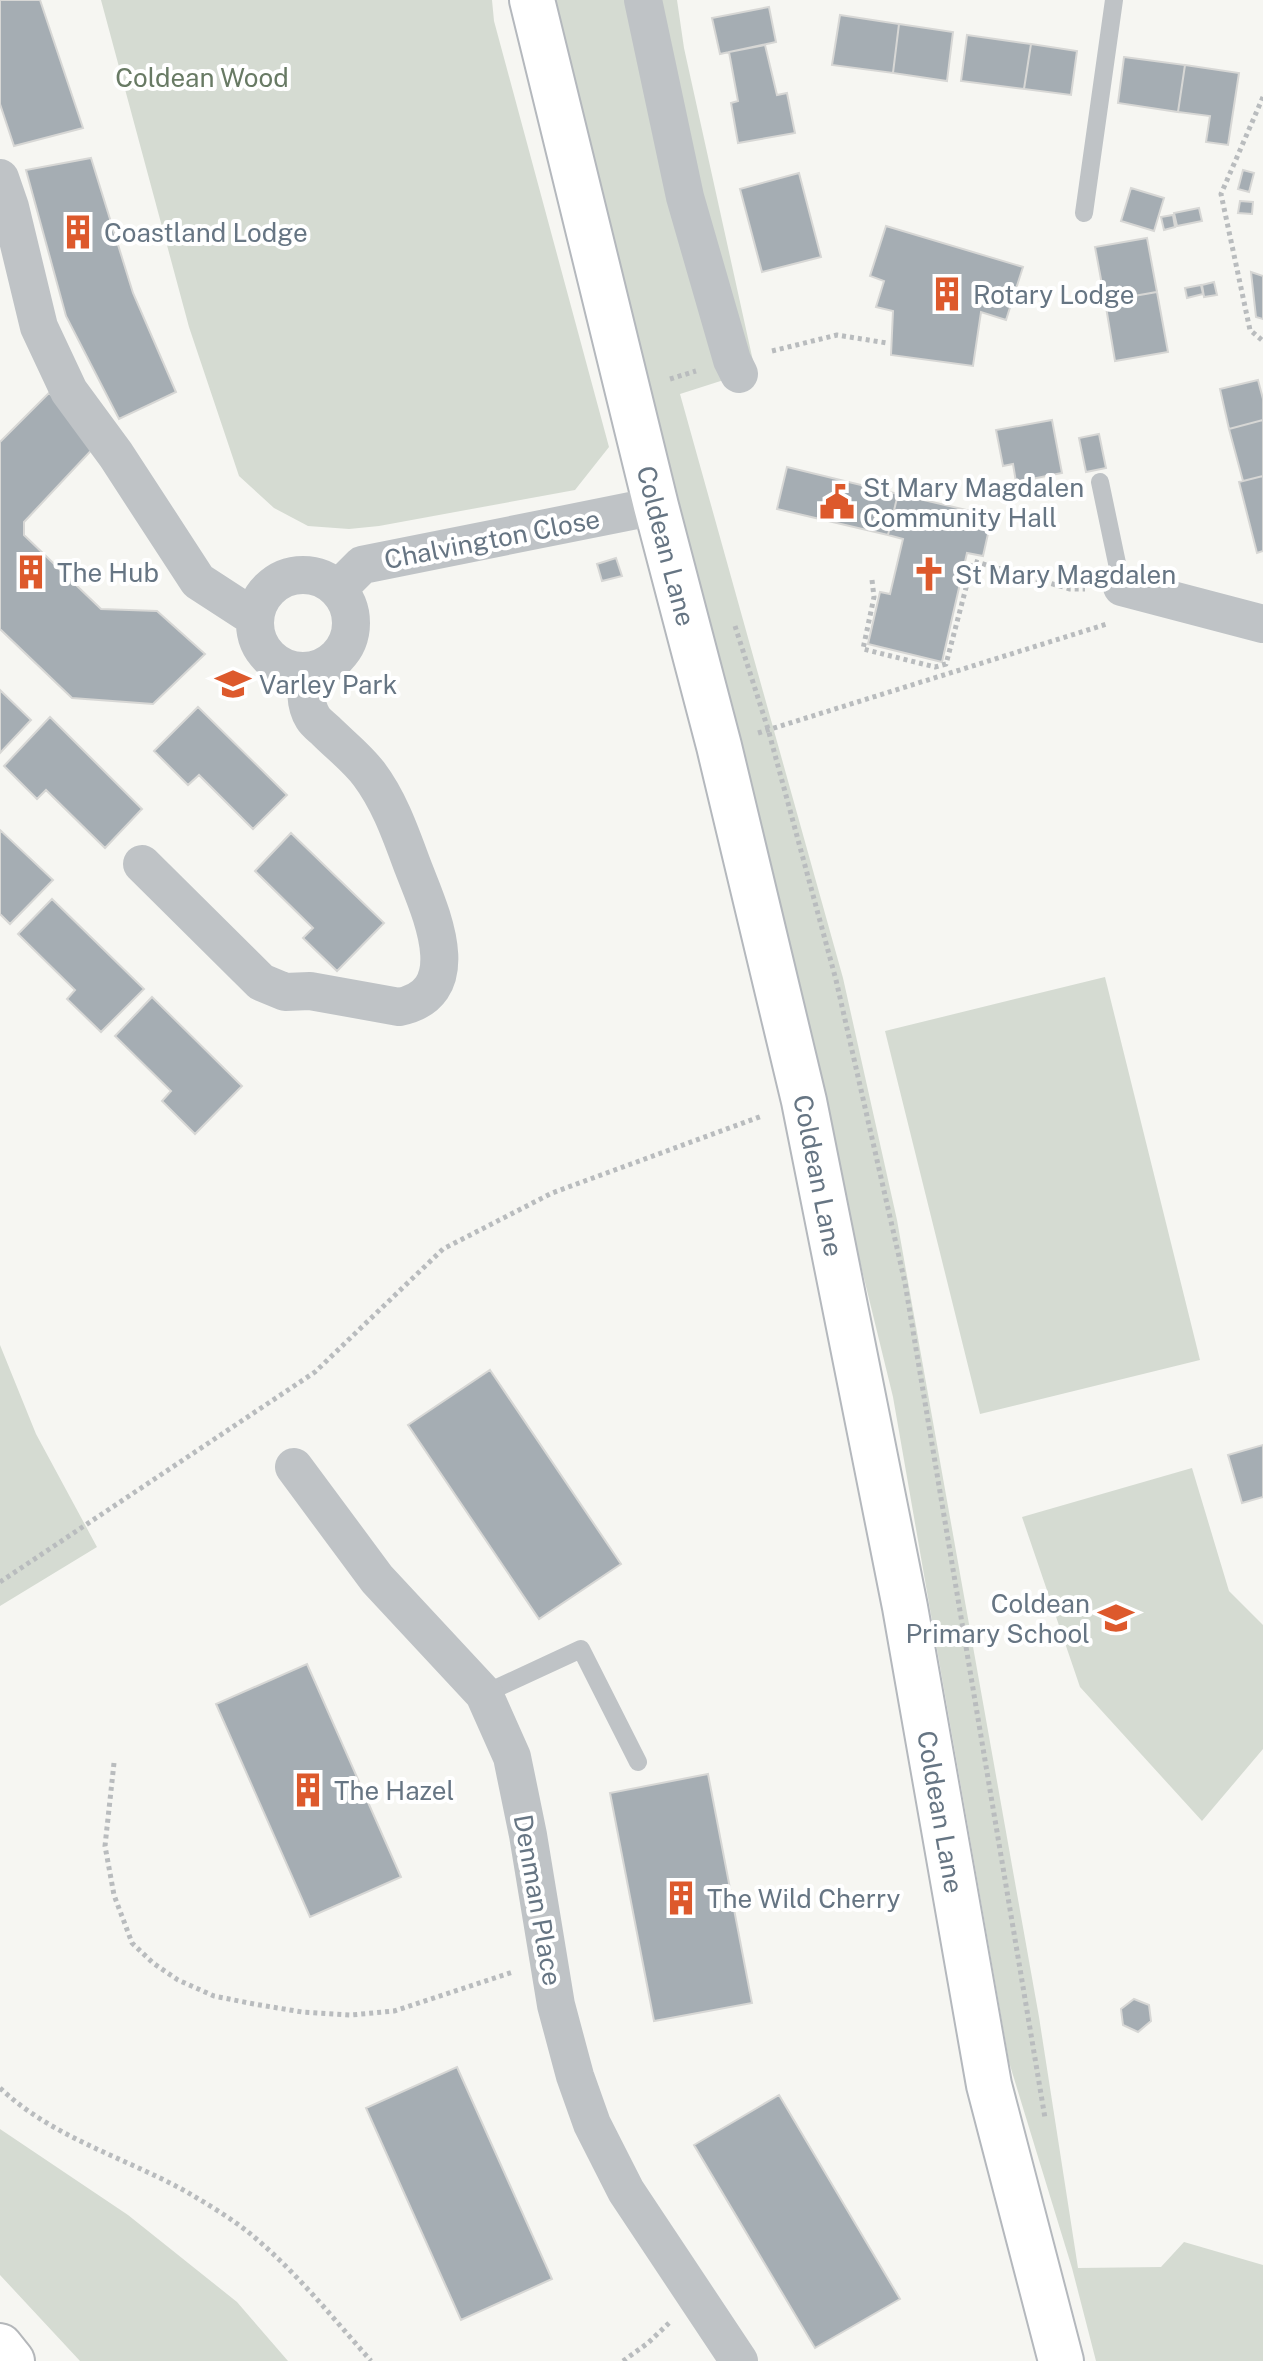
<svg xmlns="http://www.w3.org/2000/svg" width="1263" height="2361" viewBox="0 0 1263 2361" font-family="'Public Sans',sans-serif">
	<rect width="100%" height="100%" fill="#f6f6f2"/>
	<path fill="#d5dbd2" d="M101 0H492L494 21 609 447 575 490 379 526 349 529 308 526 274 508 239 476 189 327Z
		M552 0H677L684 48 755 370 680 394 843 978 897 1220 1039 2017 1078 2268 1161 2267 1184 2242 1263 2265V2361H1096L1072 2268 1009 2062 893 1397Z
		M1105 977 1200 1360 980 1414 885 1031Z
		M0 1345 36 1434 97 1547 0 1606Z
		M1192 1468 1229 1591 1263 1625V1749L1202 1821 1080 1687 1022 1517Z
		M0 2129 128 2215 237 2302 288 2361H80L0 2275Z"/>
	<path fill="#a5adb3" stroke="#d7d7d5" stroke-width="2" d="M0 0H40L83 128 14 146 0 104Z
		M769 7 776 42 720 54 712 18Z
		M840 15 899 24 893 73 832 65Z
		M899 24 953 32 947 81 893 73Z
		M967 35 1031 44 1024 89 961 81Z
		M1031 44 1077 51 1071 95 1024 89Z
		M765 45 777 95 787 93 795 133 738 143 731 103 738 101 729 52Z
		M1124 57 1185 65 1178 112 1118 103Z
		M1185 65 1239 73 1228 145 1206 142 1210 116 1178 112Z
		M91 158 133 293 176 392 119 419 66 316 26 170Z
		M1243 170 1254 173 1249 192 1238 189Z
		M799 173 821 257 762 272 740 189Z
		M1131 188 1164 198 1154 231 1121 221Z
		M1240 201 1253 202 1252 214 1238 213Z
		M1199 208 1202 221 1177 226 1174 213Z
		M1173 215 1175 227 1164 230 1161 217Z
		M886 226 1023 267 1006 320 981 312 973 366 891 355 893 311 876 307 884 281 870 276Z
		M1147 238 1157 292 1105 301 1095 247Z
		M1251 272 1263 276V319L1256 317Z
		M1214 282 1217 295 1204 297 1202 285Z
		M1201 285 1203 294 1187 298 1185 288Z
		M1157 292 1168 352 1115 361 1105 301Z
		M1258 380 1263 399V420L1229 429 1220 389Z
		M49 393 100 441 24 522V535L101 609 157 611 205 654 153 704 72 698 0 629V442Z
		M1052 420 1062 473 1016 482 1013 464 1003 466 996 430Z
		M1263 420V476L1243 481 1229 429Z
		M1099 434 1106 468 1086 472 1079 438Z
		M787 467 898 494 888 535 777 509Z
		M1263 476V551L1257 553 1239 482Z
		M898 494 992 516 983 556 967 553 942 662 868 644 880 592 890 594 903 539 888 535Z
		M616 558 622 576 602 581 597 564Z
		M0 690 31 720 0 753Z
		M198 707 287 795 253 829 199 775 188 785 154 751Z
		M50 717 142 809 105 848 46 790 37 799 4 766Z
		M0 830 53 880 10 924 0 914Z
		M291 833 384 923 337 971 303 938 313 928 255 871Z
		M52 899 144 989 101 1032 67 999 75 990 18 934Z
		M152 997 242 1086 195 1134 162 1101 171 1091 115 1036Z
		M490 1370 621 1564 539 1619 408 1425Z
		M1263 1445V1497L1242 1503 1228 1455Z
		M307 1664 401 1877 310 1917 216 1704Z
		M708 1774 752 2003 654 2021 610 1793Z
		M1134 1999 1149 2005 1151 2021 1138 2032 1123 2025 1121 2009Z
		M457 2067 552 2279 461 2320 366 2108Z
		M779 2095 900 2299 815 2348 694 2145Z"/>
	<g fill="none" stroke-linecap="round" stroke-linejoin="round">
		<g stroke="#b4b8bd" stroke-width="48">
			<g id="secondary">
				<path id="s1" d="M532 0 656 506 719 746 804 1101 905 1607 989 2085 1061 2361"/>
			</g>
		</g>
		<g stroke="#b4b7ba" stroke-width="48">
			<path id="highway" d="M0 2346 12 2361"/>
		</g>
		<path stroke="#b9bcbe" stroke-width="5" stroke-dasharray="4 4" stroke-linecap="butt" d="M1263 97 1221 194 1250 330 1263 341
			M772 351 837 335 887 343
			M670 379 696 371
			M872 580 874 597 863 649 935 667 946 664 973 561 1070 589H1085
			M735 626 768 729 836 980 905 1283 1045 2118
			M758 733 1107 624
			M0 1582 315 1372 443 1249 552 1193 762 1116
			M114 1763 105 1846 114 1895 132 1943 153 1963 178 1980 214 1996 254 2004 302 2012 351 2015 394 2011 513 1972
			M0 2088C53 2138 124 2157 187 2192 209 2205 234 2220 253 2236 297 2273 333 2318 371 2361
			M623 2361 648 2343 669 2323"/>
		<path stroke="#bfc3c6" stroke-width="18" d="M1084 213 1114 0
			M1100 482 1122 587
			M484 1694 581 1649 638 1762"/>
		<path stroke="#bfc3c6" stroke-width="38" d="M643 0 685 197 732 360 739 374
			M0 178 10 207 39 327 69 391 116 455 198 581 255 618
			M255 623a48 48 0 1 1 96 0a48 48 0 1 1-96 0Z
			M1122 587 1263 624
			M338 589 362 565 656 506
			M142 864 261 982 285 992 310 991 399 1007C470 993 429 909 413 867 401 835 390 802 369 774 357 758 340 745 326 731 322 727 316 723 313 718 304 704 306 686 308 671
			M294 1467 377 1579 484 1694 512 1757 528 1835 556 2005 575 2076 592 2124 626 2191 739 2361"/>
		<use href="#secondary" stroke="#fff" stroke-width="44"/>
		<use href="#highway" stroke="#fff" stroke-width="44"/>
	</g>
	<defs>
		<g id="building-bare" transform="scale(2.76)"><path d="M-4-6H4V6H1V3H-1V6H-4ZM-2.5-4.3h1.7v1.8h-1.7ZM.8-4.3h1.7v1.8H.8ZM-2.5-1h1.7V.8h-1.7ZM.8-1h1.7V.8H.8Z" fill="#dd592c" stroke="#fff" stroke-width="2.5" paint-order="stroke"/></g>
		<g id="civic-bare" transform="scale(2.76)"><path d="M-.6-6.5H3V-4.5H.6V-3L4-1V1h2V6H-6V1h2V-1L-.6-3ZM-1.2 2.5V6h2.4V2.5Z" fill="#dd592c" stroke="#fff" stroke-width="2.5" paint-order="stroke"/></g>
		<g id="church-bare" transform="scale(2.76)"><path d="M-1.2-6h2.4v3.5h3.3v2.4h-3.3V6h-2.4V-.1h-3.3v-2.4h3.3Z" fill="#dd592c" stroke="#fff" stroke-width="2.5" paint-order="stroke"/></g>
		<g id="university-bare" transform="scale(2.76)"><path d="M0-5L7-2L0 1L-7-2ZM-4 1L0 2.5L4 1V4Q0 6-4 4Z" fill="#dd592c" stroke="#fff" stroke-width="2.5" paint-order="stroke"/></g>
		<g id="school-bare" transform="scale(2.76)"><path d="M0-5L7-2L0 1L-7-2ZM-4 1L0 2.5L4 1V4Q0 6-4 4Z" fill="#dd592c" stroke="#fff" stroke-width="2.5" paint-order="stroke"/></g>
	</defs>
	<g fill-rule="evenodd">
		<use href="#building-bare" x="78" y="232"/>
		<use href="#building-bare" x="947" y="294"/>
		<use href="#civic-bare" x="837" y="502"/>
		<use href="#building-bare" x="31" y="572"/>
		<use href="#church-bare" x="929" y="574"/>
		<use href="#university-bare" x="233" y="684"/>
		<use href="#school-bare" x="1116" y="1618"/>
		<use href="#building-bare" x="308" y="1790"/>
		<use href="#building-bare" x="681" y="1898"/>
	</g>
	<g text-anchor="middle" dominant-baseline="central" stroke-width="8" stroke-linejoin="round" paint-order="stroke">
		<g font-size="26" fill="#687a64" stroke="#fff">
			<text x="202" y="77">Coldean Wood</text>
		</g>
		<g font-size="26" fill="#667583" stroke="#fff" text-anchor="start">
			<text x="104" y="232">Coastland Lodge</text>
			<text x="973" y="294">Rotary Lodge</text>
			<text x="863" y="487">St Mary Magdalen<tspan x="863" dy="30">Community Hall</tspan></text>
			<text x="57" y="572">The Hub</text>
			<text x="955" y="574">St Mary Magdalen</text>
			<text x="259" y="684">Varley Park</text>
			<text x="1090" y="1603" text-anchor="end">Coldean<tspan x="1090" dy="30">Primary School</tspan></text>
			<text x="334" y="1790">The Hazel</text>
			<text x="707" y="1898">The Wild Cherry</text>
		</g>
		<g font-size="26" fill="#667583" stroke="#fff">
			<text transform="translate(492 539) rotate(-11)">Chalvington Close</text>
			<text stroke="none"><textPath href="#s1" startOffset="562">Coldean Lane</textPath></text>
			<text stroke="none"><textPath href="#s1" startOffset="1210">Coldean Lane</textPath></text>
			<text stroke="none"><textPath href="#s1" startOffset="1858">Coldean Lane</textPath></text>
			<text transform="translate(538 1900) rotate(80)">Denman Place</text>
		</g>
	</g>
</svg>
